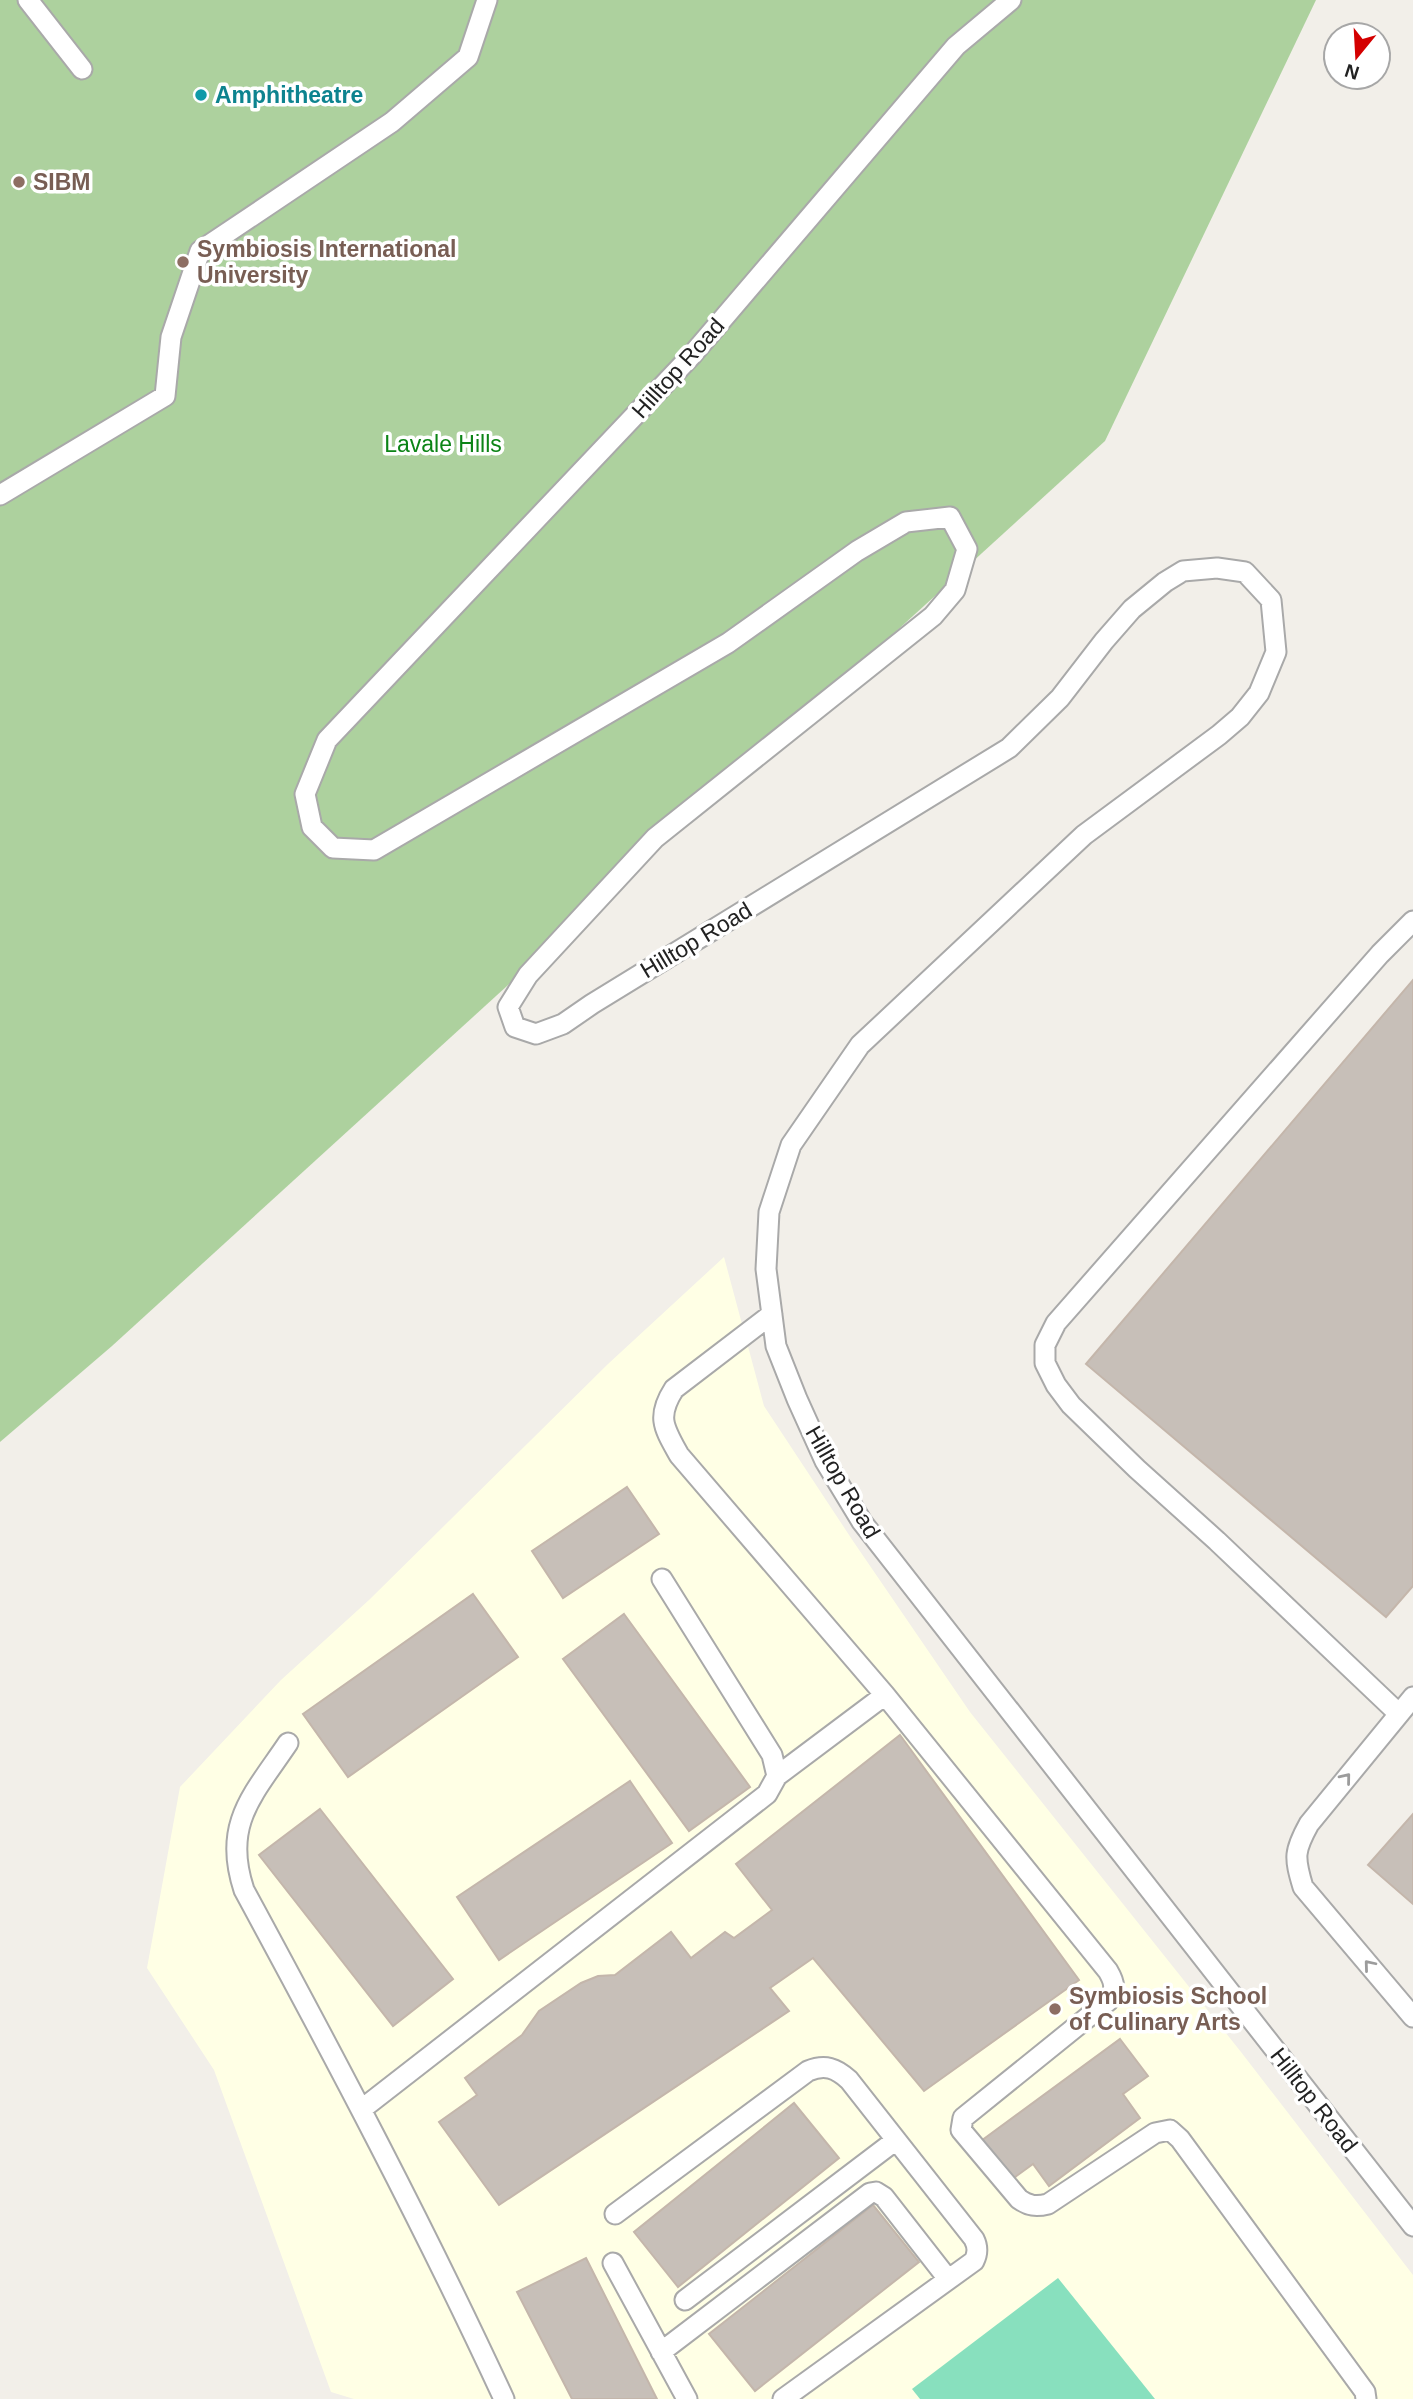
<svg xmlns="http://www.w3.org/2000/svg" width="1413" height="2399" viewBox="0 0 1413 2399" font-family="Helvetica,sans-serif">
	<rect width="100%" height="100%" fill="#f2efe9"/>
	<path fill="#ffffe5" d="M724 1257 764 1406 853 1541 970 1712 1241 2052 1413 2275V2399H354L331 2392 214 2070 147 1968 180 1787 281 1680 369 1600 608 1364Z"/>
	<path fill="#add19e" d="M0 0H1316L1105 441 112 1346 0 1442Z"/>
	<path fill="#88e0be" d="M1058 2278 1155 2399H920L912 2389Z"/>
	<path fill="#c7bfb8" stroke="#c4b6ab" stroke-width="2" d="M1413 980V1586L1386 1617 1086 1364Z
		M627 1487 659 1534 563 1598 532 1551Z
		M473 1594 518 1657 348 1777 303 1714Z
		M624 1614 750 1787 689 1831 563 1659Z
		M900 1735 1079 1980 924 2091 813 1958 770 1988 789 2011 499 2205 439 2122 477 2095 465 2078 522 2035 539 2011 581 1983 598 1976 615 1975 671 1932 691 1958 725 1932 734 1938 772 1910 736 1864Z
		M630 1781 672 1843 499 1960 457 1897Z
		M320 1809 453 1979 393 2026 259 1855Z
		M1413 1814V1904L1368 1865Z
		M1120 2039 1148 2076 1123 2094 1140 2118 1049 2186 1033 2164 1011 2180 981 2141Z
		M794 2103 839 2158 678 2287 634 2232Z
		M873 2205 919 2262 755 2391 709 2334Z
		M586 2258 657 2399H572L517 2292Z"/>
	<g fill="none" stroke-linecap="round" stroke-linejoin="round">
		<g stroke="#a9a9a9" stroke-width="23">
			<path id="service" d="M28 0 82 69
				M1011 0 956 46 692 355 327 740 305 794 312 827 333 848 374 850 728 643 857 551 906 522 950 517 967 549 955 590 933 616 655 838 528 975 508 1007 515 1027 536 1034 563 1024 592 1004 1009 748 1060 698 1104 641 1132 609 1165 582 1183 571 1217 568 1245 572 1271 600 1276 652 1259 693 1240 717 1219 735 1084 835 860 1045 791 1145 769 1212 766 1269 776 1346 797 1399 825 1461 862 1522 1413 2226
				M0 495 165 396 171 337 200 251 392 122 468 57 487 0
				M772 1314 674 1389C656 1417 664 1428 679 1455L885 1695 1108 1971C1115 1983 1116 1989 1108 2001L963 2118 961 2130 1019 2199C1029 2206 1036 2207 1048 2204L1155 2133 1170 2130 1180 2139 1365 2392 1366 2399
				M1413 1697 1309 1824C1294 1851 1294 1857 1303 1887L1413 2017
				M1398 1713 1217 1541 1137 1469 1071 1405 1056 1385 1045 1363V1345L1056 1323 1380 954 1413 921
				M288 1743C253 1795 222 1824 244 1890 335 2058 424 2226 504 2399
				M777 1776 885 1695
				M362 2109 767 1794 777 1776 772 1755 662 1579
				M615 2214 808 2071C825 2064 836 2068 849 2080L974 2239C978 2247 978 2253 974 2261L783 2399
				M613 2263 687 2399
				M685 2300 896 2140
				M661 2352 870 2193 876 2192 884 2197 948 2279"/>
		</g>
		<use href="#service" stroke="#fff" stroke-width="19"/>
	</g>
	<defs><path id="oneway-chevron" d="M-2-3.5L2.5 0L-2 3.5" fill="none" stroke-width="1.6" stroke-linecap="round" stroke-linejoin="round" transform="scale(1.75)"/></defs>
	<g stroke="#9c9c9c">
		<use href="#oneway-chevron" transform="translate(1346 1778) rotate(-51)"/>
		<use href="#oneway-chevron" transform="translate(1369 1965) rotate(-130)"/>
	</g>
	<circle fill="#0f9aa8" stroke="#fff" stroke-width="2.5" cx="201" cy="95" r="7"/>
	<g fill="#8d6e63" stroke="#fff" stroke-width="2.5">
		<circle cx="19" cy="182" r="7"/>
		<circle cx="183" cy="262" r="7"/>
		<circle cx="1055" cy="2009" r="7"/>
	</g>
	<g text-anchor="middle" dominant-baseline="central" stroke-width="7" stroke-linejoin="round" paint-order="stroke">
		<g font-size="23" font-weight="bold" fill="#0d838f" stroke="#fff" text-anchor="start">
			<text x="215" y="95">Amphitheatre</text>
		</g>
		<g font-size="23" font-weight="bold" fill="#785e54" stroke="#fff" text-anchor="start">
			<text x="33" y="182">SIBM</text>
			<text x="197" y="249">Symbiosis International<tspan x="197" dy="26">University</tspan></text>
			<text x="1069" y="1996">Symbiosis School<tspan x="1069" dy="26">of Culinary Arts</tspan></text>
		</g>
		<g font-size="23" fill="#222" stroke="#fff">
			<text transform="translate(678 368) rotate(-48)">Hilltop Road</text>
			<text transform="translate(696 940) rotate(-31)">Hilltop Road</text>
			<text transform="translate(843 1482) rotate(60)">Hilltop Road</text>
			<text transform="translate(1314 2100) rotate(52)">Hilltop Road</text>
		</g>
		<g font-size="23" fill="#0c8416" stroke="#fff">
			<text x="443" y="444">Lavale Hills</text>
		</g>
	</g>
	<g transform="translate(1357 56) rotate(198)"><circle r="33" fill="#ffffff" stroke="#a7a7a7" stroke-width="2"/>
	<path d="M0-5L12 26L0 18L-12 26Z" fill="#d40000"/>
	<text y="-10" font-size="19" font-weight="bold" text-anchor="middle" fill="#222222">N</text>
	</g>
</svg>
